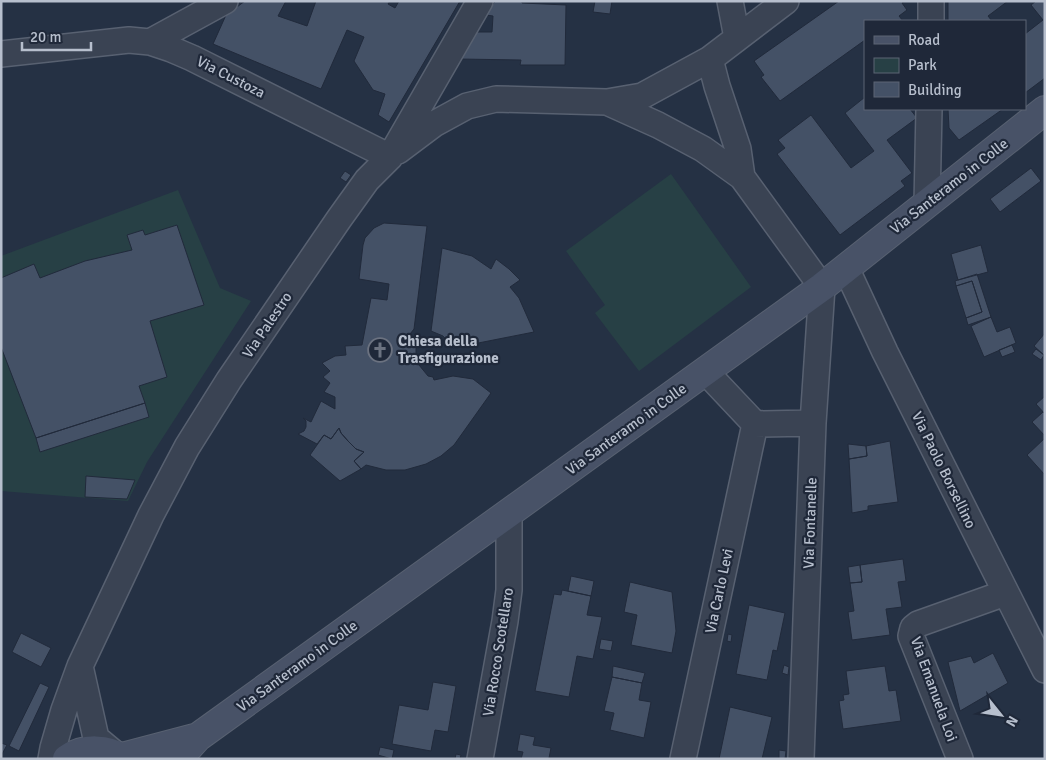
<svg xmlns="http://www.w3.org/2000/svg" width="1046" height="760" viewBox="0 0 1046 760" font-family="Signika,sans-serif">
	<rect width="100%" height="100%" fill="#253144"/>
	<path fill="#274045" d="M671 174 751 287 639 371 595 313 605 305 566 251Z
		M178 190 220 288 251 301 147 462 128 501 1 491V256Z"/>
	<path fill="#445166" stroke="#212a3b" d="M245 1H286L278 16 307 26 316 1H390L388 4 395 8 399 1H460L389 122 378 115 385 94 373 90 354 61 364 37 347 30 321 89 213 44 226 15Z
		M495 1H522V3L566 5 565 65H520L521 60 459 59 476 32H492L493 16 486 15Z
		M595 1H612L610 14 593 12Z
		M839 1H905L902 3 907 10 899 16 903 21H865V40L780 101 761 77 764 75 754 61Z
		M948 1H1008L988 16 992 21H948Z
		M1036 1H1045V78L1025 93V34L1043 20 1031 5Z
		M865 97V109H910L917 118 887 140 912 173 901 181 905 186 840 235 777 154 785 148 778 140 811 115 851 168 874 151 845 113Z
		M948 109H1003L959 140 949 128Z
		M1031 168 1041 181 1000 212 990 199Z
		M345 171 351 175 346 182 340 178Z
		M384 223 427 226 414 329 402 344H416V354H408V358L419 365 428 376 433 377 434 380 453 376 473 379 491 393 454 445 441 456 426 464 405 470H386L366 465 361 469 354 461 364 452 356 449 348 441 341 433 339 428 331 439 324 435 317 444 298 434 304 431 306 427V421L303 418 311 422 321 401 335 409V397L324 392 330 383 323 377 330 371 322 363 335 356 346 355 345 346 362 345 371 298 387 300 389 284 359 279 363 245 365 238 374 228Z
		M177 225 204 305 150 321 167 377 139 386 145 403 36 438 1 347V278L34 264 40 278 85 261 132 250 127 235 143 230 145 235Z
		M981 245 988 272 958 280 951 254Z
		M442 248 472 256 491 269 496 259 509 269 520 280 510 287 519 298 534 332 453 348 443 336 431 331Z
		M977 274 991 317 968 325 966 318 982 312 972 281 956 286 955 281Z
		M972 281 982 312 966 318 956 286Z
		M991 317 997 332 1010 327 1016 343 984 357 971 326Z
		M1045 333V356L1034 346Z
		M1012 345 1015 352 1002 357 999 350Z
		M1036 349 1044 355 1041 360 1032 354Z
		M1045 396V414L1036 404Z
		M145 403 149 417 40 452 36 438Z
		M1043 412 1045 414V436L1032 422Z
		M339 428 341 433 348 441 356 449 364 452 354 461 361 469 340 481 310 455 324 435 331 439Z
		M1045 438V473L1044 474 1027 455Z
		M890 441 898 502 868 506V510L852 513 849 459 867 456 866 446Z
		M848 444 866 446 867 456 849 459Z
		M86 476 135 480 127 499 85 497Z
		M903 559 906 581 898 582 902 607 886 609 890 635 852 640 848 612 854 611 850 583 862 582 860 565Z
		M860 565 862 582 850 583 848 567Z
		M571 576 594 581 591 596 568 591Z
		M630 582 672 592 676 631 672 653 631 645 637 615 624 612Z
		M562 590 591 596 587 615 602 617 593 659 577 656 569 697 535 691 554 594 561 595Z
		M749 605 785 613 777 651 773 650 767 680 736 674Z
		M21 633 51 648 41 667 12 652Z
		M728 634 732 635 731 642 727 641Z
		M601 639 613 641 611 651 599 649Z
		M993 653 1008 683 960 711 948 662 971 656 974 663Z
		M784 665 789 667 788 675 782 673Z
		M613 666 645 673 642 683 612 677Z
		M885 666 889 691 896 690 901 721 843 729 839 701 844 700 843 695 849 694 846 671Z
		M612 677 642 683 639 700 651 702 644 738 610 730 614 713 604 711Z
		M433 682 456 686 448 732 435 730 431 751 392 744 399 705 428 710Z
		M40 683 49 687 19 751 9 746Z
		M730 707 772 717 762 759H719Z
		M520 734 535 737 533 745 551 748 549 758 554 759H521L523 752 517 751Z
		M1 743 7 745 1 756Z
		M380 747 394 750 392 759 378 755Z
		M779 750 786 751 785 759H779Z
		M456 754 461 755 460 759H455Z"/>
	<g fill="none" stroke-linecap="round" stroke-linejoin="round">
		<g stroke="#586171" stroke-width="28">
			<path id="minor" d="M730 1 737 38
				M931 21V1
				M150 42 225 1
				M1 54 129 40 150 42 171 49 192 58 390 157
				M710 59 717 86 738 149 742 177
				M607 102 658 125 703 149 742 177 822 287 813 423 801 759
				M398 151 434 124 467 106 496 99 607 102 642 96 710 59 786 1
				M927 204 929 109
				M846 268 885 352 1045 670
				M705 371 755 424 813 423
				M80 666 96 738 114 753
				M51 759 53 748 64 710 80 666 151 515 187 447 229 380 339 219 367 180 390 157 480 1
				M480 759 505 621 509 590V514
				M683 759 755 424
				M960 759 911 636 913 628 918 624 1005 593"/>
		</g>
		<g stroke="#586171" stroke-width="30">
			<path id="secondary" d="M122 757 198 737
				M67 759C84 747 107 748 124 759
				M178 759 198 737 822 287 1045 110"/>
		</g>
		<use href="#minor" stroke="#3a4353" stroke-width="25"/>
		<use href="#secondary" stroke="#485267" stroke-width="28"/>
	</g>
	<defs>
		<g id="church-ring" transform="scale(1.25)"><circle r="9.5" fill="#1f2839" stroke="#6b7280" stroke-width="1.5"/><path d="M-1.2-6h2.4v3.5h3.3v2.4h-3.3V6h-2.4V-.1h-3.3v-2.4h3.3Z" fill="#6b7280"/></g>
	</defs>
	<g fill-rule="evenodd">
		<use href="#church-ring" x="380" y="350"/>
	</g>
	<g text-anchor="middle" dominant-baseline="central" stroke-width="4.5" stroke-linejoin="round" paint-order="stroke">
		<g font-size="15" fill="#b7bfcd" stroke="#1f2839">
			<text transform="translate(231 77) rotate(27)">Via Custoza</text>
			<text transform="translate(949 186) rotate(-38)">Via Santeramo in Colle</text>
			<text transform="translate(267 325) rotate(-56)">Via Palestro</text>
			<text transform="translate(626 429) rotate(-36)">Via Santeramo in Colle</text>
			<text transform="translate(944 470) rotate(64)">Via Paolo Borsellino</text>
			<text transform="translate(810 523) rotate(-88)">Via Fontanelle</text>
			<text transform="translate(719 591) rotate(-78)">Via Carlo Levi</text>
			<text transform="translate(498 652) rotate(-81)">Via Rocco Scotellaro</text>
			<text transform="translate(297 666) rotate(-36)">Via Santeramo in Colle</text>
			<text transform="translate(934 689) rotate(70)">Via Emanuela Loi</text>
		</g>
		<g font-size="15" font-weight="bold" fill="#b7bfcd" stroke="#1f2839" text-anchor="start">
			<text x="398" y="341">Chiesa della<tspan x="398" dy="17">Trasfigurazione</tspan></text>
		</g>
	</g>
	<rect width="1046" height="760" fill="none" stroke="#b7bfcd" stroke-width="5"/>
	<rect x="864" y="20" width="162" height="90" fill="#1f2839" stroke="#5c6474"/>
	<rect x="874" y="36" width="25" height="8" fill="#485267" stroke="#5c6474"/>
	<text x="908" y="45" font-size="15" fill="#b7bfcd">Road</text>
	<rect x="874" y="58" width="25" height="15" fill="#274045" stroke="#5c6474"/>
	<text x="908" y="70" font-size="15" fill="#b7bfcd">Park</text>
	<rect x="874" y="82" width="25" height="15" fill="#445166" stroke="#5c6474"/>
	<text x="908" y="95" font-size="15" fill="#b7bfcd">Building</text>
	<g transform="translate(1001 715) rotate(120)" stroke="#1f2839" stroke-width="4" paint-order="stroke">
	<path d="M0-4L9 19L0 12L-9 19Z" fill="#b7bfcd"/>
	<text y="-8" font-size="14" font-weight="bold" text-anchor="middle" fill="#b7bfcd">N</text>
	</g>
	<path d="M22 42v8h69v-8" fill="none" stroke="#b7bfcd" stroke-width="2.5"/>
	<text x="30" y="42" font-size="15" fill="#b7bfcd" stroke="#1f2839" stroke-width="4" paint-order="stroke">20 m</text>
</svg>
